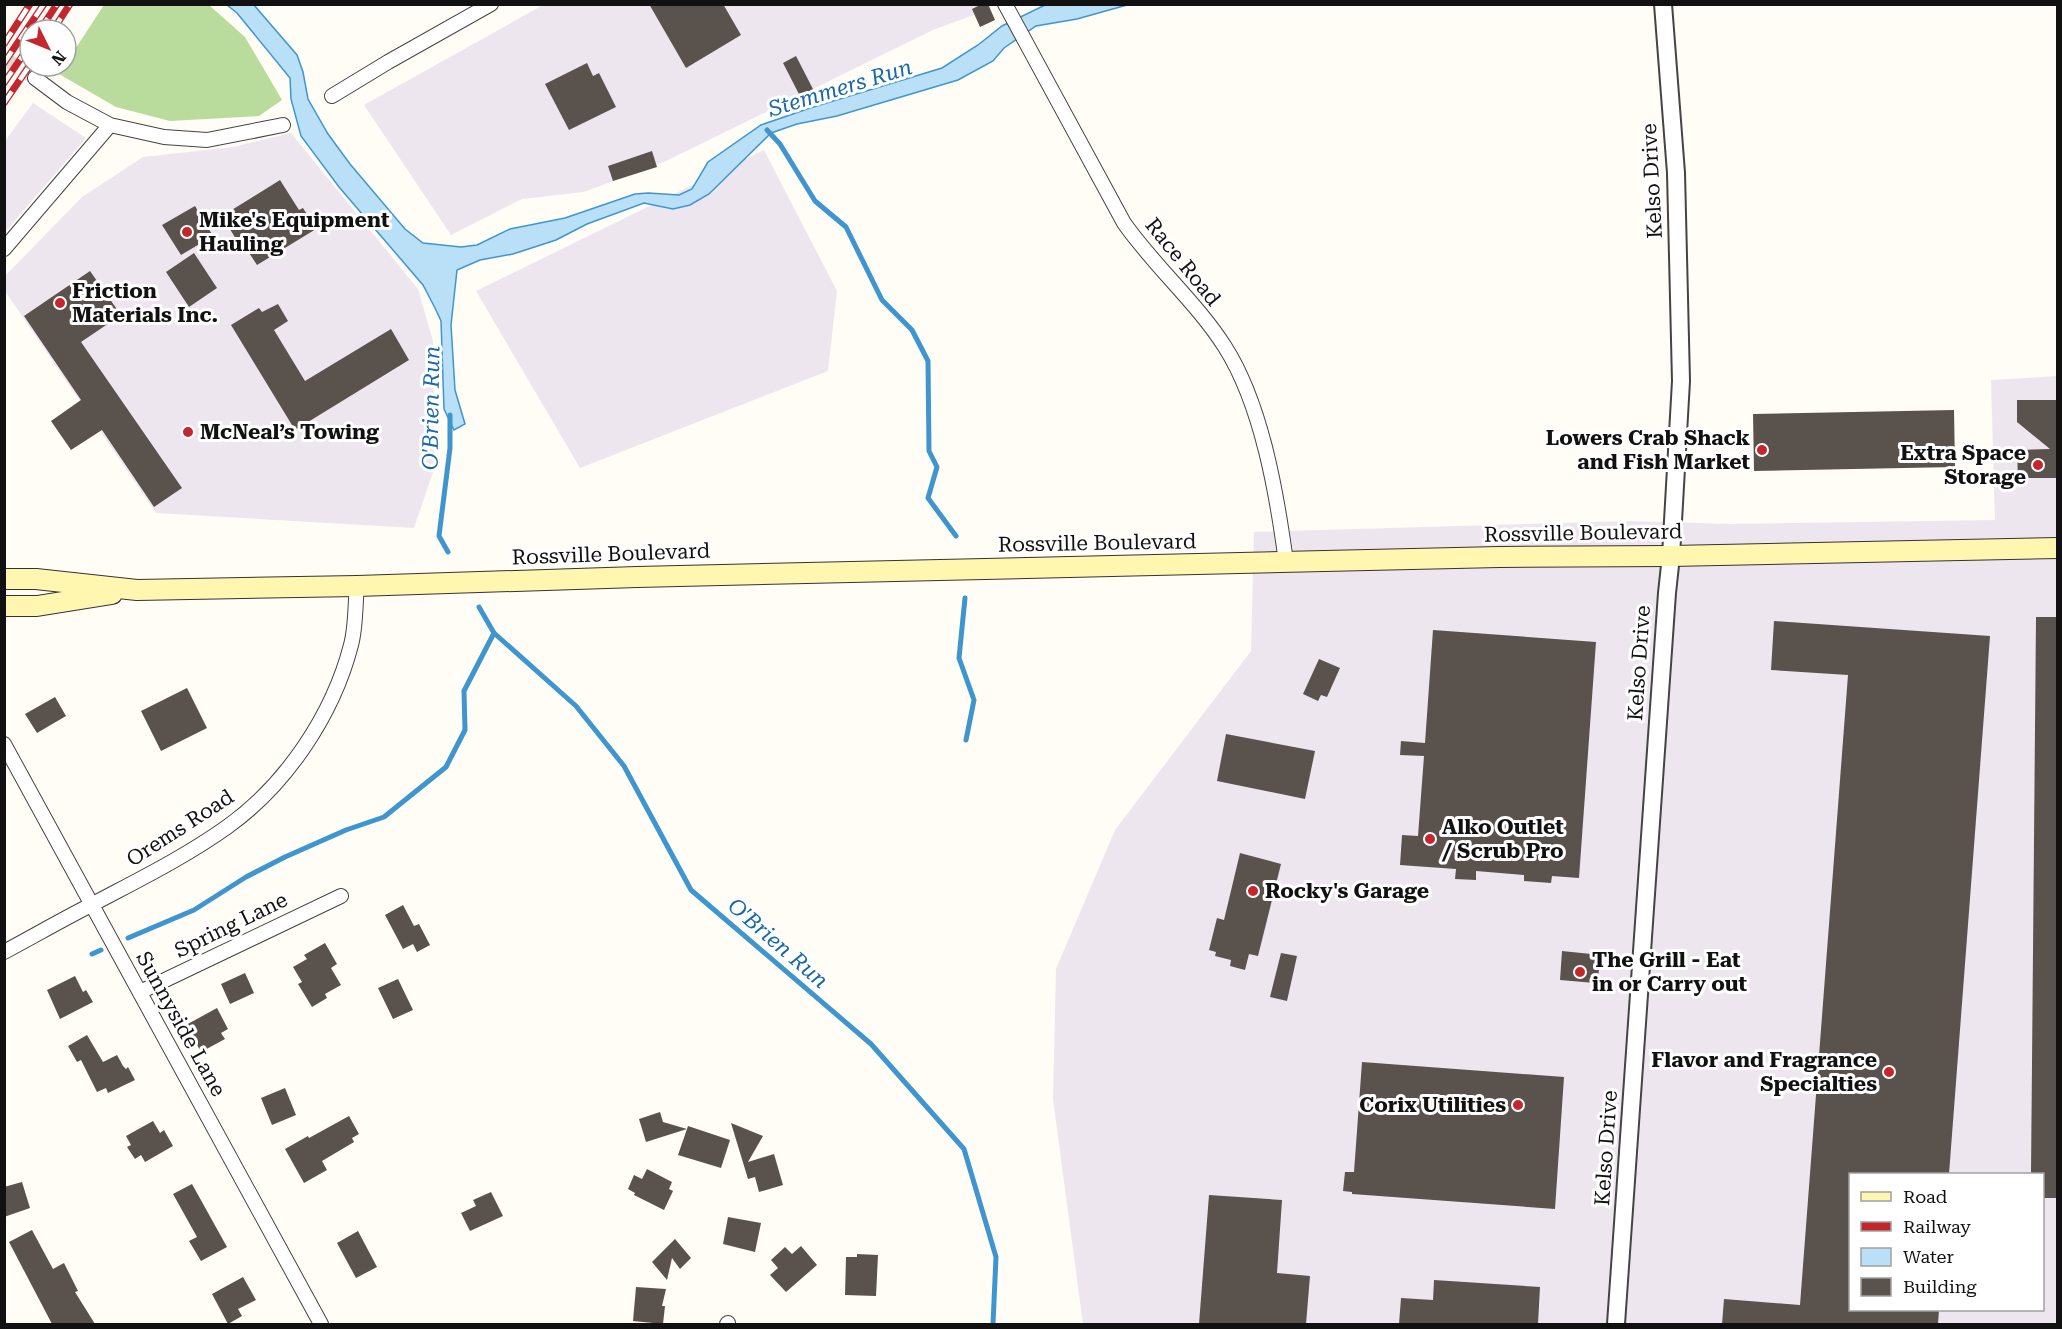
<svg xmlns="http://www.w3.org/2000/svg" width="2062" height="1329" viewBox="0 0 2062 1329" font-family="'Roboto Serif',serif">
	<rect width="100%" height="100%" fill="#fffdf5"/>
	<path fill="#eee6ef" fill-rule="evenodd" d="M987 4 990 9 933 30 664 162 584 192 522 199 451 235 364 105 543 5Z
		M33 103 86 138 5 232V141Z
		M291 133 418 289 433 341 434 469 414 528 156 513 5 291 4 277 82 197 143 157 233 147Z
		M764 150 837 291 828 371 580 468 476 291Z
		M2057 376V1324H1083L1053 1099 1056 969 1115 830 1251 651 1254 532 1629 521 1731 524 1995 520 1991 380ZM1850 1174H2042V1310H1850Z"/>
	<path fill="#b9dc9c" d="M104 5H209L245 37 282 100 259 116 170 121 116 107 59 74 66 66V63Z"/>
	<path fill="#b9e0f7" stroke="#3f96cf" stroke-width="1.5" d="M227 5H254L297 55 303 72 308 99 328 134 350 164 405 229 423 243 461 247 477 245 510 229 565 218 635 194 648 193 679 195 692 189 708 162 761 125 810 108 942 68 978 45 1002 26 1045 5H1127L1077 19 1036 26 1004 48 993 61 958 80 837 116 797 124 771 133 709 194 690 205 673 209 644 203 587 224 556 240 513 254 480 260 457 270 451 325 455 390 465 424 454 430 444 409 441 321 435 308 423 285 339 187 301 136 291 99 290 78 237 13Z"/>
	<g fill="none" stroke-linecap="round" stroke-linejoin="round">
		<path stroke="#3f96cf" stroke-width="5" d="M767 130 780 144 815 201 846 227 882 300 912 330 928 361 929 451 937 467 928 498 956 536
			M448 552 439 536 450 448V415
			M965 598 959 658 974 700 966 740
			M479 607 494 633 576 706 624 766 691 890 871 1044 964 1149 996 1257 993 1324
			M128 938 194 910 246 877 285 857 346 830 384 817 446 767 465 730 464 691 494 633
			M92 954 101 950"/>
	</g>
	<path fill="#5a524d" d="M649 4H723L741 35 686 68Z
		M982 4H988L995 20 980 27 972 9Z
		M796 56 814 91 801 98 783 63Z
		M587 63 593 76 599 73 616 107 569 130 545 84Z
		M652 151 657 167 613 181 608 166Z
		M280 180 299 210 303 208 316 229 257 265 242 242 239 244 222 216Z
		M195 206 213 236 181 255 162 225Z
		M194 253 217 288 189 307 166 272Z
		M90 271 121 315 81 342 182 488 154 507 102 430 71 450 51 421 81 400 24 316Z
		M278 304 288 321 274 330 305 381 391 329 409 360 295 430 231 325 259 308 262 312Z
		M2017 400H2058V478H2018L2017 450 2050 449 2017 422Z
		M1954 410 1955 467 1754 471 1753 414Z
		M2036 617H2058V1198H2043V1174H2031Z
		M1774 621 1990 636 1949 1174H1851V1310H1939L1938 1324H1722L1724 1299 1800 1305 1848 675 1771 670Z
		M1433 630 1596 642 1579 878 1552 876 1551 883 1524 881V875L1476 871V880L1455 879 1456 869 1400 865 1402 835 1418 836 1424 756 1400 755 1401 741 1425 743Z
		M1319 659 1340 668 1327 697 1321 695 1318 701 1303 694Z
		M187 688 207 728 161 751 141 711Z
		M55 697 66 716 37 733 25 714Z
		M1226 734 1315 751 1305 799 1217 781Z
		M1240 853 1281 864 1258 956 1249 954 1245 970 1230 966 1231 960 1215 956 1216 952 1209 950 1217 918 1224 920Z
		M403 905 414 926 419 924 430 945 417 952 413 944 403 949 385 915Z
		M325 943 337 964 331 968 341 985 325 994 327 998 312 1007 298 984 302 982 293 967 307 959 304 955Z
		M1562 951 1601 955 1598 977H1596L1595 983 1560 980Z
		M1281 953 1297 956 1287 1001 1270 997Z
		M245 973 254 993 230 1004 221 984Z
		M75 976 83 992 86 990 93 1002 60 1019 47 990Z
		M398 979 413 1010 393 1019 378 988Z
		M217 1008 228 1029 221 1033 225 1039 201 1052 186 1025Z
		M87 1035 103 1062 117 1055 123 1066 126 1069 128 1067 135 1080 108 1093 106 1088 97 1092 81 1060 77 1062 68 1046Z
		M1362 1062 1564 1077 1555 1209 1352 1194V1192L1343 1191 1345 1172H1354Z
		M285 1088 296 1115 272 1125 261 1098Z
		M660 1112 663 1122 687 1129 688 1126 730 1140 721 1168 678 1155 687 1129 646 1142 639 1119Z
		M349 1116 359 1134 352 1138 354 1142 322 1161 327 1170 304 1183 285 1149 308 1136 309 1138Z
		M153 1121 160 1133 164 1130 173 1146 145 1162 141 1155 135 1159 127 1147 131 1145 126 1136Z
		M731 1123 763 1136 748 1162 774 1154 783 1185 759 1192 755 1177 748 1179Z
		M647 1169 672 1182 669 1189 673 1191 664 1210 634 1195 635 1193 628 1189 634 1175 642 1179Z
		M22 1182 30 1208 4 1217V1187Z
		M192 1184 227 1247 201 1261 189 1241 197 1237 173 1194Z
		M491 1192 503 1216 470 1231 461 1213 476 1206 473 1200Z
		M1209 1195 1282 1200 1277 1273 1310 1276 1306 1324H1199Z
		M728 1217 761 1223 755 1252 723 1244Z
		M32 1230 53 1269 64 1263 78 1291 75 1292 95 1324H52L9 1242Z
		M358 1231 377 1267 356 1278 337 1243Z
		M675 1239 691 1258 680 1269 672 1258 667 1280 652 1262Z
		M801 1246 817 1265 786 1292 770 1275 778 1268 771 1260 785 1247 792 1254Z
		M857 1254 878 1255 876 1296 845 1295 846 1257H857Z
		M243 1277 256 1300 238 1309 242 1316 228 1324 212 1294Z
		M1434 1280 1540 1287 1538 1324H1399L1401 1298 1433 1300Z
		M636 1287 666 1289 662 1306H665L663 1324 633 1321Z"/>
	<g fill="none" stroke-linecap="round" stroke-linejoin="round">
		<path stroke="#dbdad3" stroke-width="14" stroke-dasharray="14 7" stroke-linecap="butt" d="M4 58 35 78"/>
		<g stroke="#444" stroke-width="16">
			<path id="minor" d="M1005 4 1124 223C1155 267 1197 303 1225 347 1262 405 1277 495 1286 562
				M35 78 67 102 110 125 164 137 207 140 283 125
				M332 96 388 62 491 4
				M4 249 110 125
				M4 744 321 1324
				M4 952C34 936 63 919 93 904 138 880 185 857 227 827 286 785 333 715 351 645 356 627 355 605 357 586
				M140 992 341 896
				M727 1324 728 1323"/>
		</g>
		<g stroke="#444" stroke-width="20">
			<path id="tertiary" d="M1616 1324 1667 593 1671 556 1681 381 1676 173 1663 4"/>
		</g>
		<g stroke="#333" stroke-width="22">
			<path id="secondary" d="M4 579H36L137 590 357 586 637 577 1499 557 1671 556 2058 548
				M4 606H37L112 594"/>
		</g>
		<use href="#minor" stroke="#fff" stroke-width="14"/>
		<use href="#tertiary" stroke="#fff" stroke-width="16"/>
		<use href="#secondary" stroke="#fff6b0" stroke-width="20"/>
		<g stroke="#c4262e" stroke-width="7">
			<path id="rail" d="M40 30 57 4
				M53 30 70 4
				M4 44 30 4
				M4 63 44 4
				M4 83 30 45
				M4 103 30 65"/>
		</g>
		<use href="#rail" stroke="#fff" stroke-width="4.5" stroke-dasharray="14" stroke-linecap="butt"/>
	</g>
	<g fill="#c4262e" stroke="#fff" stroke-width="2">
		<circle cx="187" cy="232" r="6"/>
		<circle cx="60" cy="303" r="6"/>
		<circle cx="188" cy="432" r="6"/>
		<circle cx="1762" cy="450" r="6"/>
		<circle cx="2038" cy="465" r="6"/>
		<circle cx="1430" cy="839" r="6"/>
		<circle cx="1253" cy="891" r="6"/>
		<circle cx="1580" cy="972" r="6"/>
		<circle cx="1889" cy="1072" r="6"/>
		<circle cx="1518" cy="1105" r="6"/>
	</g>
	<g text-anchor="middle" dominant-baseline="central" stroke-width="6" stroke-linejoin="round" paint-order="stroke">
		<g font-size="21" fill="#111" stroke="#fff">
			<text transform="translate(1652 181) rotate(-93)">Kelso Drive</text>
			<text transform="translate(1183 262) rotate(51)">Race Road</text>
			<text transform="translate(1583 533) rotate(-1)">Rossville Boulevard</text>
			<text transform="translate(1097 543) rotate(-1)">Rossville Boulevard</text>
			<text transform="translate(611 554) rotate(-2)">Rossville Boulevard</text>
			<text transform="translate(1639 663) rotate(-86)">Kelso Drive</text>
			<text transform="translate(180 828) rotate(-33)">Orems Road</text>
			<text transform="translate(231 925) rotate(-26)">Spring Lane</text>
			<text transform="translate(181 1024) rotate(61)">Sunnyside Lane</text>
			<text transform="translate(1606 1148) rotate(-86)">Kelso Drive</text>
		</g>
		<g font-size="21" font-weight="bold" fill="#111" stroke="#fff" text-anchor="start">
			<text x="199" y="220">Mike's Equipment<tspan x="199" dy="24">Hauling</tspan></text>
			<text x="72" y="291">Friction<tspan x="72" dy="24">Materials Inc.</tspan></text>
			<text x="200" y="432">McNeal’s Towing</text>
			<text x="1750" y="438" text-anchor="end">Lowers Crab Shack<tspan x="1750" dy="24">and Fish Market</tspan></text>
			<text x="2026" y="453" text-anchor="end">Extra Space<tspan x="2026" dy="24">Storage</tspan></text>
			<text x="1442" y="827">Alko Outlet<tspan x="1442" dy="24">/ Scrub Pro</tspan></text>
			<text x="1265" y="891">Rocky's Garage</text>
			<text x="1592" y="960">The Grill - Eat<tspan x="1592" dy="24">in or Carry out</tspan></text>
			<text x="1877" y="1060" text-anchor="end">Flavor and Fragrance<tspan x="1877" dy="24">Specialties</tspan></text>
			<text x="1506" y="1105" text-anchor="end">Corix Utilities</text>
		</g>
		<g font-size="22" font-style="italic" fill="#1768a6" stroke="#fff">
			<text transform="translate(840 88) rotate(-17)">Stemmers Run</text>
			<text transform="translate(431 408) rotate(-89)">O'Brien Run</text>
			<text transform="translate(778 943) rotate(41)">O'Brien Run</text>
		</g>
	</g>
	<rect width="2062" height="1329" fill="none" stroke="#111111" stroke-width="12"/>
	<rect x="1849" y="1173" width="195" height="138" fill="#ffffff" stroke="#a0a0a0" stroke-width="1.5"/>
	<rect x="1861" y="1192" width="30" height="9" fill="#fff6b0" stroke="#a0a0a0" stroke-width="1.5"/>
	<text x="1903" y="1203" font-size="18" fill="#111111">Road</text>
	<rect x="1861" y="1222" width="30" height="9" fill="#c4262e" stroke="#a0a0a0" stroke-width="1.5"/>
	<text x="1903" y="1233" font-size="18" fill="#111111">Railway</text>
	<rect x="1861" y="1248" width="30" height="18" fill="#b9e0f7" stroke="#a0a0a0" stroke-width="1.5"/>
	<text x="1903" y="1263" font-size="18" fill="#111111">Water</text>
	<rect x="1861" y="1278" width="30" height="18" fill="#5a524d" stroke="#a0a0a0" stroke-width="1.5"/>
	<text x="1903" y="1293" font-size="18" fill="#111111">Building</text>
	<g transform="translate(48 48) rotate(133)"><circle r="28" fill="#ffffff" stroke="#a0a0a0" stroke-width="1.5"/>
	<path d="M0-4.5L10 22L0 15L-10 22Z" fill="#c4262e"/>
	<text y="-9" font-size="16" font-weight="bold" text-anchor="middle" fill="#111111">N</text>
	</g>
</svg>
